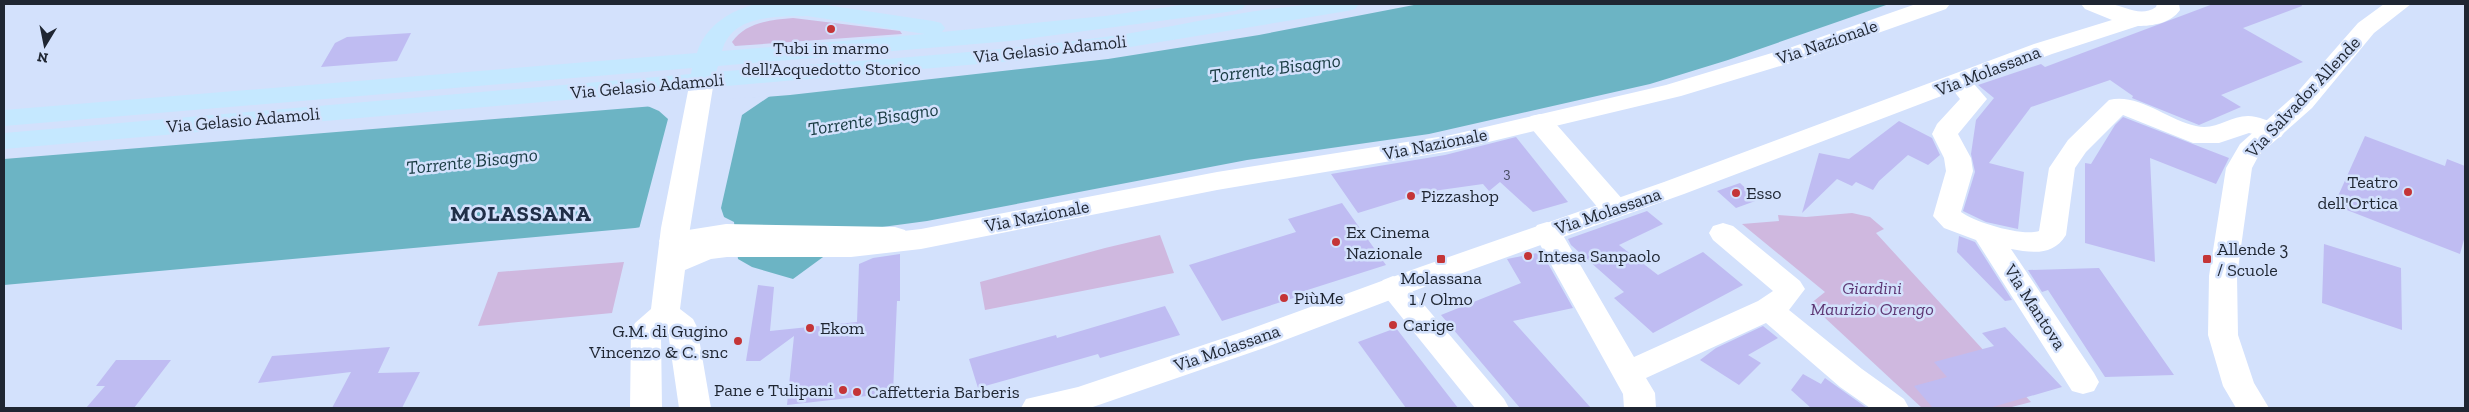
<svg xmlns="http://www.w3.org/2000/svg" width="2469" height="412" viewBox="0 0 2469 412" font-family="'Zilla Slab',serif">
	<rect width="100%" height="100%" fill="#d3e1fc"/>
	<path fill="#cfb8df" d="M793 18 900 31 902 34 735 46 732 42C746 22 771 20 793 18Z
		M1852 213 1870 217 1884 229 1876 233 2031 402 2008 408H1922L1810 304 1825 292 1742 224 1779 221 1778 215 1806 217Z
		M1160 235 1174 273 985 310 980 282 1105 248Z
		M624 262 612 313 478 326 498 272Z"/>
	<path fill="#6cb4c4" d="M1419 4H1889L1728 60 1650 84 1429 134 1247 160 927 221 860 230 793 279 752 267 738 259 734 222 720 215 635 228 4 285V159L790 95 1108 59 1259 35Z"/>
	<path fill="#d3e1fc" d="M770 96 742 115 721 208 725 220 720 218 639 229 668 119 659 111 643 104Z"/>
	<path fill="#bfbcf2" d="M2213 4H2301L2302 6 2243 28 2303 62 2221 95 2241 107 2199 125 2132 98 2133 96 2110 80 2031 107 1989 163 2024 172 2018 229 1986 222 1963 211 1975 172 1971 154 1976 120 1994 98 1978 85 2041 64 2045 67Z
		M411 33 397 61 321 67 335 43 347 37Z
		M2123 117 2229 158 2216 184 2150 158 2155 262 2085 243V163L2091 164 2115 125Z
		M1899 121 1932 138 1940 155 1928 165 1908 155 1879 181 1873 190 1856 182 1852 186 1837 179 1802 213 1819 153 1849 159Z
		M2365 136 2445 166 2447 159 2465 166V236L2460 254 2334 205Z
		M1516 137 1568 202 1533 212 1500 182 1489 191 1483 184 1426 192 1358 213 1331 174 1445 155Z
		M1740 183 1758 200 1736 208 1717 191Z
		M1342 203 1386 265 1298 293 1300 296 1222 321 1189 265 1296 232 1288 219Z
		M1647 211 1663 224 1619 245 1658 275 1703 252 1743 285 1653 333 1614 298 1624 292 1571 245 1568 239Z
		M1959 236 1975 242 2012 300 2005 301 1957 252Z
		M2324 244 2401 268 2402 330 2322 303Z
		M1537 253H1542L1573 308 1513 321 1591 408H1520L1441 315 1521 283 1507 259Z
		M900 254V301H897L893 393 787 405 794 336 760 361H746L758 285 774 287 770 331 857 322 859 264 873 258Z
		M2099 268 2174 375 2105 377 2048 290 2042 292 2028 270Z
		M1165 306 1180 335 1100 358 1098 354 978 388 969 359 1056 335 1057 338Z
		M1763 326 1778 338 1748 355 1761 363 1739 385 1700 360 1716 348Z
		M2005 327 2062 387 1989 408H1933L1914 386 1947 377 1934 362 1994 346 1982 333Z
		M1396 328 1458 408H1406L1358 342Z
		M390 347 378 373 420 372 402 408H332L351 372 258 383 272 356Z
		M116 360H171L134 408H86L105 386H96Z
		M1803 374 1821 384 1825 378 1867 408H1811L1791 390Z"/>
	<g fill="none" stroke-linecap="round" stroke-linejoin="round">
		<path fill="#fff" fill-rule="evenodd" d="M1959 74 1968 77 1987 99 1958 134 1971 158 1973 171 1961 212C1974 222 2023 237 2039 231L2049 168 2068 140 2109 100C2139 93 2167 120 2196 126 2216 131 2229 116 2248 116 2258 116 2271 122 2281 125L2285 131 2281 137 2272 139 2249 133 2219 143H2193L2123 115 2086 152 2075 168 2066 235C2053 256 2033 253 2011 249L2094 373 2099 382 2094 391 2083 394 2072 391 1976 240 1944 228 1933 216 1946 171 1944 158 1932 134 1937 124 1960 99 1947 82 1950 77Z
			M1540 114 1549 116 1624 201 1628 208 1624 215 1614 217 1604 215 1531 128 1527 122 1531 116Z
			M1547 222 1557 225 1634 357 1758 301 1773 291 1713 240 1709 233 1713 226 1723 223 1733 226 1800 281 1805 289 1789 310 1862 369 1904 399 1909 408H1870L1840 387 1766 323 1646 378 1655 393 1656 408H1624L1623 394 1533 232 1537 225Z
			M1393 276 1403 280 1504 399 1509 408H1475L1383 294 1378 287 1383 280Z"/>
		<path fill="#fff" fill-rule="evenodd" d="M2384 4H2411L2374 33 2312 108 2259 155 2252 168 2237 276 2238 335 2254 383 2269 408H2236L2223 386 2208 335 2209 276 2226 168 2240 144 2294 96 2358 23Z
			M726 224 895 227 905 230 909 237 905 244 895 247 726 244 673 251 663 248 659 241 663 234Z"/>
		<path fill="#fff" fill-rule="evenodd" d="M1916 4H1950L1946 9 1810 57 1681 96 1451 151 1217 190 921 249 851 257H727L711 259 685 270 680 309 693 319 697 327 711 408H679L668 332 666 330 661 335 662 408H630L631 331 635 323 651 309 661 228 690 81 693 76 702 73 711 76 714 81 687 247 707 240 727 237H851L921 229 1217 172 1451 135 1666 85 1792 47Z
			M2081 4C2090 3 2101 2 2110 4 2126 6 2140 18 2156 7L2157 4H2179L2180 10C2171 23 2153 26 2138 26L2052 54 1684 194 1440 281 1264 348 1090 408H1021L1026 399 1078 387 1242 332 1420 267 1664 182 2034 44 2112 20 2085 9Z"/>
		<path fill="#c5e8ff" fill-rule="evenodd" d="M756 4H819L933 21 941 23 945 28 942 32 1105 16 1188 4H1246L1242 9 1234 11 1010 41 718 66 716 72C850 61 986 54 1119 35 1195 24 1283 0 1359 4L1355 9 1347 11 1118 49 1013 61 4 149V133L691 74 692 68 4 126V110L697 53C705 26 731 10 756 4ZM807 16 925 34 722 51C732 14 777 17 807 16Z"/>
	</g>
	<g fill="#c43537" stroke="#d3e1fc" stroke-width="2">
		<circle cx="831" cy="29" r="5"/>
		<circle cx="2408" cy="192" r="5"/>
		<circle cx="1736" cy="193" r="5"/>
		<circle cx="1411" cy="196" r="5"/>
		<circle cx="1336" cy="242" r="5"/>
		<circle cx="1528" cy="256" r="5"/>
		<rect x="1436" y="254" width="10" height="10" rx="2.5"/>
		<rect x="2202" y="254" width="10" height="10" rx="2.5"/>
		<circle cx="1284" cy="298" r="5"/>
		<circle cx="1393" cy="325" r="5"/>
		<circle cx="810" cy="328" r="5"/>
		<circle cx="738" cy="341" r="5"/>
		<circle cx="843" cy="390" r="5"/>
		<circle cx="857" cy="392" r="5"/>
	</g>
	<g text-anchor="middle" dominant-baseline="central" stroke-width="5" stroke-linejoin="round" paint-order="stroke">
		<g font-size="15" fill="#474c62">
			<text x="1507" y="173">3</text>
		</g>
		<g font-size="18" fill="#1f2632" stroke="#d3e1fc">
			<text transform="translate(1827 42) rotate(-19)">Via Nazionale</text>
			<text transform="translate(1050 49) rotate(-6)">Via Gelasio Adamoli</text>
			<text transform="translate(1988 71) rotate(-21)">Via Molassana</text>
			<text transform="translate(647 86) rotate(-5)">Via Gelasio Adamoli</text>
			<text transform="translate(2303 97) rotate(-47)">Via Salvador Allende</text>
			<text transform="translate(243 120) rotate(-5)">Via Gelasio Adamoli</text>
			<text transform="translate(1435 144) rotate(-11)">Via Nazionale</text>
			<text transform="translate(1608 211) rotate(-19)">Via Molassana</text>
			<text transform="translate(1037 216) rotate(-11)">Via Nazionale</text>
			<text transform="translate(2035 307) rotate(57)">Via Mantova</text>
			<text transform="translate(1227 348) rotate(-19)">Via Molassana</text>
		</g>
		<g font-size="18" fill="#1f2632" stroke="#d3e1fc" text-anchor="start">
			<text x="831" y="48" text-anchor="middle">Tubi in marmo<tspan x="831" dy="21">dell'Acquedotto Storico</tspan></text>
			<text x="2398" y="182" text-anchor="end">Teatro<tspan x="2398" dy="21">dell'Ortica</tspan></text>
			<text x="1746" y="193">Esso</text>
			<text x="1421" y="196">Pizzashop</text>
			<text x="1346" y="232">Ex Cinema<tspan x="1346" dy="21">Nazionale</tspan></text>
			<text x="2217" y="249">Allende 3<tspan x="2217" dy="21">/ Scuole</tspan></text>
			<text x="1538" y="256">Intesa Sanpaolo</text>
			<text x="1441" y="278" text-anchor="middle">Molassana<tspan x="1441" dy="21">1 / Olmo</tspan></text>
			<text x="1294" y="298">PiùMe</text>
			<text x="1403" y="325">Carige</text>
			<text x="820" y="328">Ekom</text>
			<text x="728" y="331" text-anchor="end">G.M. di Gugino<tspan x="728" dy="21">Vincenzo &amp; C. snc</tspan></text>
			<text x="833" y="390" text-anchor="end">Pane e Tulipani</text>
			<text x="867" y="392">Caffetteria Barberis</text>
		</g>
		<g font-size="18" font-style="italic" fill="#5e3875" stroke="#d3e1fc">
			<text x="1872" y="288">Giardini<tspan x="1872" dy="21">Maurizio Orengo</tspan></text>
		</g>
		<g font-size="19" font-style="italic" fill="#183b42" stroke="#d3e1fc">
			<text transform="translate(1275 68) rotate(-7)">Torrente Bisagno</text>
			<text transform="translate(873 119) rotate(-9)">Torrente Bisagno</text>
			<text transform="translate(472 161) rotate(-6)">Torrente Bisagno</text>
		</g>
		<g font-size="22" font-weight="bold" letter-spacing="1" fill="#212f48" stroke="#d3e1fc">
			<text x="521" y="213">MOLASSANA</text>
		</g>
	</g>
	<rect width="2469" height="412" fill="none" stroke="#1f2632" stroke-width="10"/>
	<g transform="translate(45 45) rotate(190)" stroke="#d3e1fc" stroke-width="4" paint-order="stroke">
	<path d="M0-4L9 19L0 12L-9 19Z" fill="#1f2632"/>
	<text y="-8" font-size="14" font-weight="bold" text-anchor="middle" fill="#1f2632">N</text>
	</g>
</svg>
